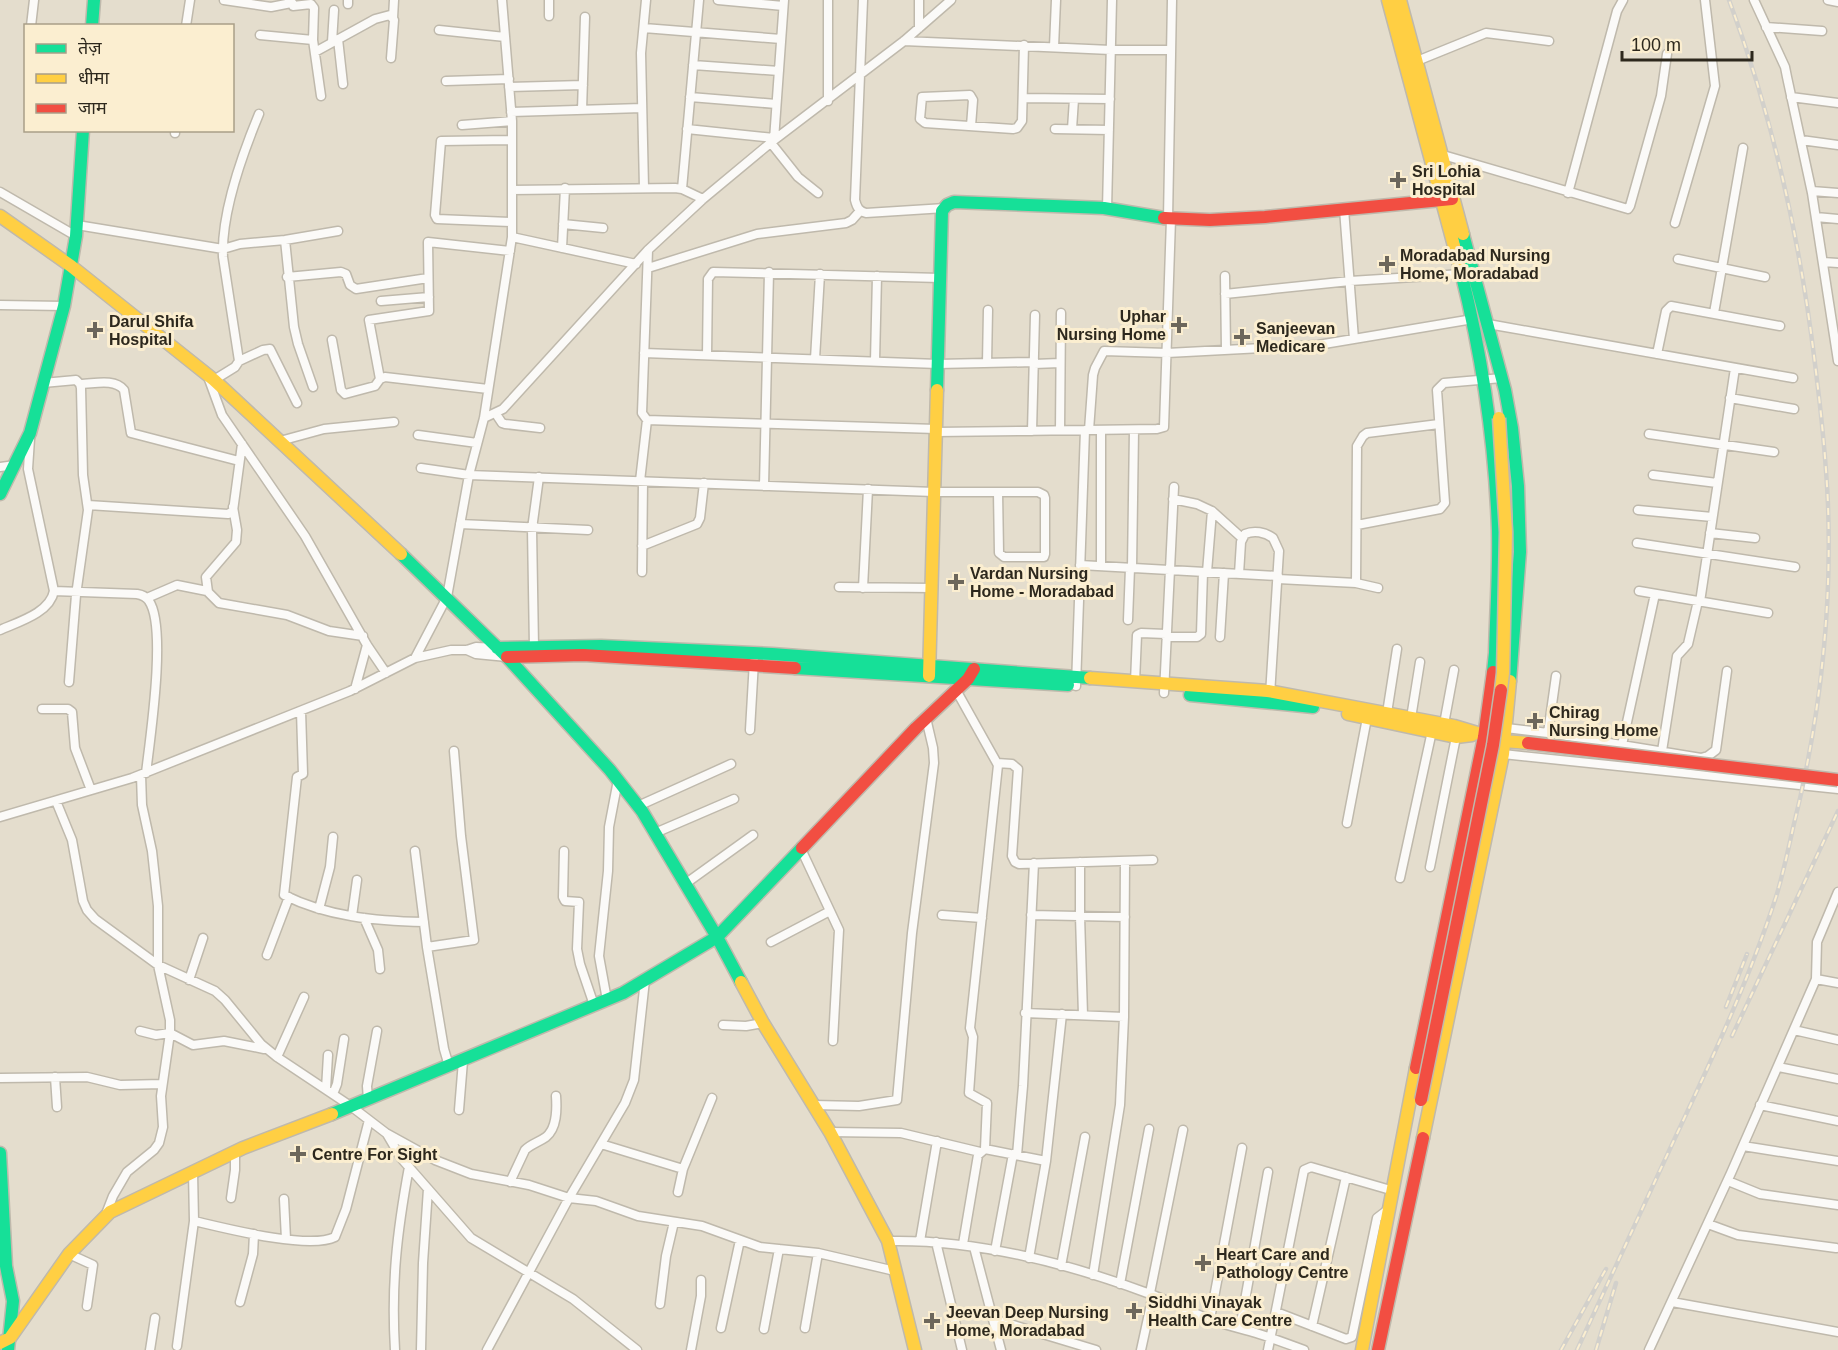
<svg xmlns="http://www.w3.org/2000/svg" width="1838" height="1350" viewBox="0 0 1838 1350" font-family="Arial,'Noto Sans Devanagari',sans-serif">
	<rect width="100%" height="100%" fill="#e4ddcd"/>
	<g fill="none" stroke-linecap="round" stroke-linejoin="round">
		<g stroke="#bfb9ac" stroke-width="11">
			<path id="street" d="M224 0 271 7 291 3
				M291 0 293 6 311 4 314 8 313 40 321 96
				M348 0V4
				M549 0V16
				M718 0 783 6
				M863 0 855 200C857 208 859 211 866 213L945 208
				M919 0V28
				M1754 0 1785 67 1787 77 1812 193 1838 361
				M1828 0 1838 2
				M393 18 394 0
				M31 26 34 0
				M186 26 190 0
				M1766 27 1822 31
				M644 28 781 39
				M439 30 505 37
				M260 35 313 40
				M338 39 343 84
				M904 41 1111 50H1171
				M332 42 334 10
				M1054 47 1056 0
				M315 52 375 19 390 15 394 20 391 58
				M1417 61 1486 33 1549 41
				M693 65 779 71
				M446 81 509 79
				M509 87 583 85
				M690 97 776 104
				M1791 97 1838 103
				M1023 98 1110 99
				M828 101V0
				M582 110 585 17
				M511 112 642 108
				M462 125 512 121
				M971 126 973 100 970 95 922 97 920 119 925 123 1013 129 1017 128 1022 121 1024 45
				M687 129 774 138
				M1055 129 1109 130
				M1072 129 1074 99
				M175 133V130
				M774 140 784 0
				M1801 140 1838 145
				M771 143 798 177 818 193
				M1443 155 1628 209 1630 206 1661 96 1667 54
				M644 188 641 53 646 0
				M682 189 699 0
				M512 190 675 188 682 189 703 199
				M1812 191 1838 193
				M0 192 76 236
				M1568 193 1617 11 1623 0
				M1107 209 1112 0
				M1344 209 1354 339
				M1816 217 1838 219
				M1168 219 1172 0
				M512 222 437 219 435 215 441 141 512 140
				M1675 223 1715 86 1705 0
				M563 224 603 228
				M77 225 223 249 240 244 285 240 338 231
				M512 237 636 264
				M285 240 294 327 298 344 313 387
				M562 248 565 188
				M648 250 642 413 647 420 936 429
				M1678 259 1765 277
				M1823 262 1838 263
				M648 268 757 234 846 223 852 220 860 211
				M1225 276 1226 350
				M287 277 341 272 346 274 350 285 356 289 428 278
				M1225 294 1350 281 1462 274
				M381 301 429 297
				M0 305 64 306
				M1714 313 1743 148
				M1488 324 1793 378
				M332 340 341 390 345 394 375 386 380 379 385 377 488 389
				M644 353 938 364 1034 362
				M1657 354 1666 311 1671 306 1780 326
				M707 355 708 279 713 272 940 278
				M815 359 820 274
				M239 361 263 350 270 349 297 403
				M875 361 877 276
				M987 363 988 310
				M1034 364 1060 363
				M207 374 222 415 305 536 367 645 386 673
				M380 379 369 320 429 311 428 242 510 251
				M214 380 235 367 239 361 223 257C221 212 242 155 259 114
				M43 383 76 380 80 384 81 388 83 475 88 510 76 595 69 682
				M80 384C94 384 114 378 124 390L131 433 239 461
				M1730 398 1794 409
				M496 414 502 423 505 424 540 428
				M484 418 503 409 648 250 703 199 774 140 904 41 951 0
				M1060 430 1061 313
				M1089 430 1093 375 1095 368 1104 351 1167 353 1318 345 1473 319
				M1032 431 1035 315
				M936 432 1157 429 1164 427 1171 219
				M1649 434 1774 452
				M418 435 477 443
				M280 441 324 429 394 422
				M0 467 15 465
				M421 468 469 475 934 492H1038L1044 495 1045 498V554L1044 557H1004L999 553 998 492
				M1653 475 1717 483
				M640 481 647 420
				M764 486 769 272
				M1173 499 1197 504 1212 511 1242 538
				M88 505 228 514 233 511 242 444
				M233 507 237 530 236 542 206 577 208 592 219 603 287 615 329 631 363 636
				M1638 510 1712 517
				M460 524 588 530
				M1357 525 1440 509 1445 503 1437 390 1444 383 1502 378
				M1710 533 1755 538
				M1637 543 1795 567
				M642 546 697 524 700 518 704 483
				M1080 565 1278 576
				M1101 566V430
				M1132 568 1134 430
				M642 572 643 481
				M1207 572 1212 511
				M1239 574 1241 542 1245 534C1254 530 1265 532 1273 538L1279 551 1270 695
				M1278 579 1356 583 1378 588
				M1356 583 1357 446 1363 436 1367 433 1439 424
				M839 587 931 588
				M863 588 868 489
				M54 591 137 594C142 595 146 596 149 601 167 627 150 739 146 773
				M1639 591 1768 613
				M147 598 177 585 207 591
				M1700 602 1735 368
				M1128 620 1130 568
				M0 630C18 622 50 613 54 591L28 469 30 439
				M1166 637H1197L1201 634 1203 572
				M1220 637 1224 573
				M534 647 532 529 539 477
				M467 650 476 654 507 657
				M415 658 447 597 469 475 484 418 512 237V121L502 0
				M1135 682 1137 635 1141 633 1166 634
				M1076 686 1085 430
				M355 689 367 645
				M956 690 998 765 970 1028 973 1037 969 1093 987 1103 985 1149
				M1164 693 1174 487
				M42 709H68L72 712 75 748 91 790
				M301 711 303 774 297 777 284 895C328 917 376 921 424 922
				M1387 713 1397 649
				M1411 718 1420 662
				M1444 724 1454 670
				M1506 728 1548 733 1701 758 1708 756 1716 750 1727 671
				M750 730 754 661
				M1548 733 1556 676
				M1622 745 1655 594
				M1662 751 1677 656 1688 644 1698 601
				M1503 754 1838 789
				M997 763 1012 764 1018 769 1012 856 1015 862 1019 864 1153 860
				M56 801 72 840 83 901 87 910 95 919 158 965 215 991 225 1000 261 1044 277 1057 352 1107 386 1133 435 1160 471 1174 529 1185 569 1198 596 1201 638 1216 702 1226 760 1247 818 1253 895 1271
				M638 806 731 764
				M0 817 132 778 350 691 415 658 451 650H467L476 647 497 648
				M1347 823 1367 718
				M655 833 734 799
				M801 849 839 930 833 1041
				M415 851 427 947 444 1049 449 1066
				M564 851 563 897 565 901 579 902 577 949 580 964 594 1005
				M1080 862V916L1083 1015
				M1430 867 1456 737
				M1400 878 1432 731
				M685 884 753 835
				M319 909 330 867 333 837
				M942 915 982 918
				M1031 915 1125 917
				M352 916 357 880
				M364 918 378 950 380 969
				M771 942 830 911
				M427 947 474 940 461 836 454 751
				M267 955 289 897
				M1816 979 1838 983
				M189 980 203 938
				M607 1000 599 956 608 871 609 827 618 780
				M1025 1013 1124 1017
				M723 1025 746 1026 763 1023
				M1794 1030 1838 1040
				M140 1031 156 1035 170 1033 193 1045 224 1041 264 1049
				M277 1057 304 997
				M1778 1067 1838 1079
				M55 1077 57 1107
				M0 1078 87 1077 120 1085 162 1084
				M326 1089 328 1055
				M333 1094 337 1084 344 1039
				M368 1100 367 1086 377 1031
				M814 1105 859 1106 897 1100 912 933 934 763 933 748 926 718
				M1760 1105 1838 1121
				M459 1110 463 1061
				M830 1132 901 1133 980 1152
				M387 1134 401 1158 471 1238 573 1299 637 1350
				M601 1144 683 1169
				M1743 1146 1838 1161
				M1017 1155 1023 1086 1034 863
				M1728 1181 1760 1194 1838 1205
				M510 1182 525 1150C531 1144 539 1142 546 1137 557 1128 557 1110 556 1096
				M678 1192 683 1169 712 1098
				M231 1198 235 1170V1152
				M284 1199 286 1239
				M106 1214 113 1196 127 1172 154 1150 159 1143 163 1127 161 1096 170 1033V1020L158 965V906L152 851 142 805 141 775
				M194 1221C224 1228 309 1250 335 1237L346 1209 369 1120
				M1708 1224 1738 1235 1836 1248
				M888 1241C976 1239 1067 1263 1150 1294 1168 1300 1186 1310 1204 1317 1221 1324 1239 1328 1256 1333 1272 1338 1288 1344 1304 1350
				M920 1241 937 1141
				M936 1242 962 1350
				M963 1244 978 1155 985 1149 1046 1161
				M974 1247 1001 1350
				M995 1251 1013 1154
				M69 1254 93 1265 87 1306
				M1029 1258 1046 1161 1062 1014
				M1061 1266 1085 1137
				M1093 1275 1120 1105 1124 1017 1125 861
				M1120 1284 1149 1129
				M1150 1293 1183 1130
				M240 1302 253 1254 254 1234
				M1672 1302 1838 1332
				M660 1304 666 1256 674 1222
				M1276 1312 1346 1339 1352 1337 1377 1218 1390 1208
				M993 1319 1096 1350
				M1210 1319 1242 1148
				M1312 1326 1346 1177
				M721 1328 740 1240
				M805 1328 818 1253
				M1240 1328 1268 1172
				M764 1329 779 1249
				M177 1346 194 1221 193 1172
				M150 1350 155 1318
				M395 1350C391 1284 397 1232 409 1167
				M421 1350 423 1263 428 1189
				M487 1350 569 1198 625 1103 634 1080 645 980
				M691 1350 701 1296V1280
				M1141 1350 1153 1295
				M1268 1350 1304 1170 1311 1167 1394 1191
				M1649 1350 1731 1173 1816 979 1817 942 1838 892"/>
		</g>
		<g stroke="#bfb9ac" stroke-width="15">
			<path id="fast" d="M92 26 94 0
				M1463 234 1505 390 1512 428 1518 486 1520 552 1510 681
				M1461 272C1482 356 1495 443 1498 530 1499 571 1496 612 1495 653L1493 672
				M937 390 942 211 947 205 954 202 1104 208 1164 218
				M0 494 30 433 64 306 76 236 83 130
				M401 554 507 657 610 770 642 811 717 937 741 982
				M497 648 601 646 772 654 1090 678
				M795 668 1068 685
				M1190 695 1313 707
				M332 1114 623 993 717 937 802 848
				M0 1153 6 1266 13 1301 8 1350"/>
		</g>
		<g stroke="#bfb9ac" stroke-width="15">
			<path id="slow" d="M1388 0 1461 272
				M1400 0 1463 234
				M0 216 71 266 214 380 401 554
				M929 676 937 390
				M1090 678 1268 691 1454 726 1504 741 1528 743
				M1348 714 1456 737 1472 735
				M741 982 763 1023 830 1132 888 1241 915 1350
				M1423 1138 1503 754 1510 681
				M0 1343 10 1338 69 1254 110 1212 243 1148 332 1114
				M1362 1350 1416 1068"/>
		</g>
		<g stroke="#bfb9ac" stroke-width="15">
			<path id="jam" d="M1164 218 1210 220 1265 217 1452 199
				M507 657 583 655 795 668
				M802 848 916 728 968 679 974 669
				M1416 1068 1484 737 1493 672
				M1378 1350 1423 1138"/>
		</g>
		<use href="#street" stroke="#fbfaf8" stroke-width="8"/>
		<use href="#fast" stroke="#16e098" stroke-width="12"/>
		<use href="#slow" stroke="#ffcf43" stroke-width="12"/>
		<use href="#jam" stroke="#f24e42" stroke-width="12"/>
		<g stroke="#d2d0cb" stroke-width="4.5">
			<path id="rail" d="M1726 1007 1747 954
				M1732 1036 1838 811
				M1561 1350 1606 1269
				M1577 1350C1610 1279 1642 1209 1675 1138 1712 1059 1749 980 1776 897 1783 874 1788 851 1793 828 1819 724 1832 612 1828 505 1826 458 1821 411 1815 364 1800 239 1773 118 1729 0
				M1596 1350 1616 1283"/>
		</g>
		<use href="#rail" stroke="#fbeed0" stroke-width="2" stroke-dasharray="7" stroke-linecap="butt"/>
		<g stroke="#bfb9ac" stroke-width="15" stroke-linecap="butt">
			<path id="slow-bridge" d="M1499 418 1506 532 1503 673 1501 690"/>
		</g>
		<g stroke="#bfb9ac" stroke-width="15" stroke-linecap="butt">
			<path id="jam-bridge" d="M1528 743 1838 780
				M1421 1100 1493 745 1501 690"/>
		</g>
		<use href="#slow-bridge" stroke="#ffcf43" stroke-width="12"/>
		<use href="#jam-bridge" stroke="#f24e42" stroke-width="12"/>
	</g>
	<g fill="#6d675b" stroke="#fbeed0" stroke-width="2">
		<path d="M1395 171h6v6h6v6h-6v6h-6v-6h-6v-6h6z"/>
		<path d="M1384 255h6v6h6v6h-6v6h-6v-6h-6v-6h6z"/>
		<path d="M1176 316h6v6h6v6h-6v6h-6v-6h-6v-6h6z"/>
		<path d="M92 321h6v6h6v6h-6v6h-6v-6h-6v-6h6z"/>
		<path d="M1239 328h6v6h6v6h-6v6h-6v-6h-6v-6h6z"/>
		<path d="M953 573h6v6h6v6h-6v6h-6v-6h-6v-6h6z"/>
		<path d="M1532 712h6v6h6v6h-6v6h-6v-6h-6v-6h6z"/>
		<path d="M295 1145h6v6h6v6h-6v6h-6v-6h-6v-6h6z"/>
		<path d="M1200 1254h6v6h6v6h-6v6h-6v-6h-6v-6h6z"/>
		<path d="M1131 1302h6v6h6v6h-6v6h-6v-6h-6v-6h6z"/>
		<path d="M929 1312h6v6h6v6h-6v6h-6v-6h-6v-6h6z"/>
	</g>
	<g text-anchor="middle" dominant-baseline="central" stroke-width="6" stroke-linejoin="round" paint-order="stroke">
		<g font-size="16" font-weight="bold" fill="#2d281d" stroke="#fbeed0" text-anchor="start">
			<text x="1412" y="171">Sri Lohia<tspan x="1412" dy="18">Hospital</tspan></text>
			<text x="1400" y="255">Moradabad Nursing<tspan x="1400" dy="18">Home, Moradabad</tspan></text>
			<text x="1166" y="316" text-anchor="end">Uphar<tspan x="1166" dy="18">Nursing Home</tspan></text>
			<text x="109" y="321">Darul Shifa<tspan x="109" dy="18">Hospital</tspan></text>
			<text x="1256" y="328">Sanjeevan<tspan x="1256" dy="18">Medicare</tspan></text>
			<text x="970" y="573">Vardan Nursing<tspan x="970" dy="18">Home - Moradabad</tspan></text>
			<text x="1549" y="712">Chirag<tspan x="1549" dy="18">Nursing Home</tspan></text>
			<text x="312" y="1154">Centre For Sight</text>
			<text x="1216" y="1254">Heart Care and<tspan x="1216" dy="18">Pathology Centre</tspan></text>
			<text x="1148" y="1302">Siddhi Vinayak<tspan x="1148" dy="18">Health Care Centre</tspan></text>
			<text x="946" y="1312">Jeevan Deep Nursing<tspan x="946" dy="18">Home, Moradabad</tspan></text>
		</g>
	</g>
	<rect x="24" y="24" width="210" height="108" fill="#fbeed0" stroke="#a99f88" stroke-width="1.5"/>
	<rect x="36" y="44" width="30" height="9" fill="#16e098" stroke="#a99f88" stroke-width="1.5"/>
	<text x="78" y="54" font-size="18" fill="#2d281d">तेज़</text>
	<rect x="36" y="74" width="30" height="9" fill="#ffcf43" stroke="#a99f88" stroke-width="1.5"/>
	<text x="78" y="84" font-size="18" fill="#2d281d">धीमा</text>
	<rect x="36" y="104" width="30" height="9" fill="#f24e42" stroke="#a99f88" stroke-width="1.5"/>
	<text x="78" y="114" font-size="18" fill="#2d281d">जाम</text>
	<path d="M1622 51v9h130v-9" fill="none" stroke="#2d281d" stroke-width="3"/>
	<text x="1631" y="51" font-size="18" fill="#2d281d" stroke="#fbeed0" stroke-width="4.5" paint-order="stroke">100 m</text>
</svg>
